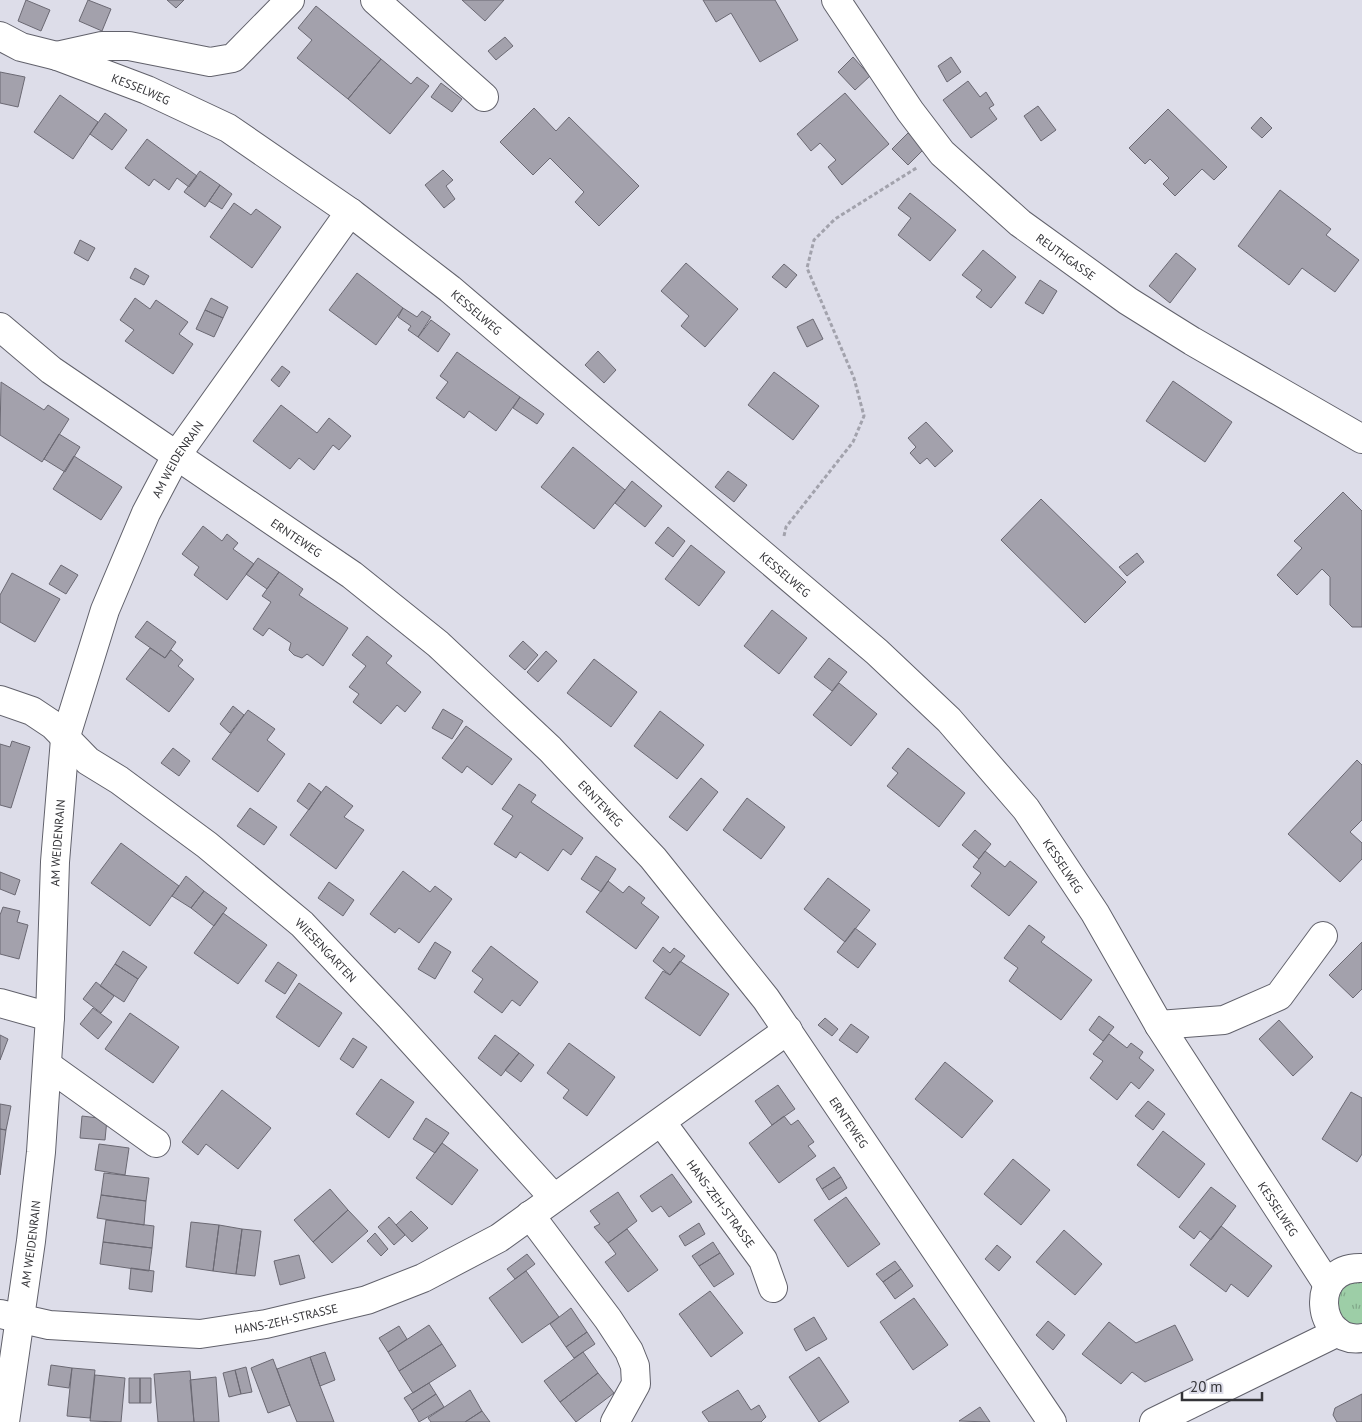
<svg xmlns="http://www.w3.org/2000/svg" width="1362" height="1422" viewBox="0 0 1362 1422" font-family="'PT Sans',sans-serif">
	<defs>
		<pattern id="grass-tufts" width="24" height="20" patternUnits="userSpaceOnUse" patternTransform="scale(1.25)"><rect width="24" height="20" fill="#9dcea7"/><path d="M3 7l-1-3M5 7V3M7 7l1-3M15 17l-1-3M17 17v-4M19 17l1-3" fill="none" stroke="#81a889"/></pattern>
	</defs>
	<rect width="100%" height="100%" fill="#dddde9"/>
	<path fill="url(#grass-tufts)" d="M1362 1279V1327L1350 1325 1339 1314 1337 1296 1349 1282Z"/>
	<path fill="#a3a1ac" stroke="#6b6973" d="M26 0 50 10 41 31 18 21Z
		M88 0 111 9 102 31 79 21Z
		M167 0H184L176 8Z
		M462 0H504L485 21Z
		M703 0H775L798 40 760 62 731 13 716 22Z
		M316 6 381 59 348 99 297 58 312 40 298 28Z
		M505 37 513 46 496 60 488 51Z
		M853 57 870 76 855 90 838 72Z
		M951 57 961 72 947 82 938 66Z
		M381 59 411 84 417 77 429 86 390 134 348 99Z
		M0 72 25 77 18 107 0 103Z
		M968 81 980 97 986 92 994 105 989 108 997 119 971 138 943 100Z
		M441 83 462 99 452 112 431 97Z
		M845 93 889 144 842 185 828 167 836 160 820 143 811 151 797 134Z
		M60 95 98 122 73 159 34 132Z
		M1038 106 1056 130 1041 141 1024 116Z
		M534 108 556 131 569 117 639 186 599 226 575 202 584 192 550 158 533 175 500 142Z
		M1168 109 1227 167 1214 180 1202 169 1175 196 1163 184 1169 178 1150 159 1145 164 1129 148Z
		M105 113 127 130 112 150 90 134Z
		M1261 117 1272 128 1262 138 1251 128Z
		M908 133 924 149 908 165 892 149Z
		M147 139 197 176 189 187 177 178 169 190 154 179 149 186 125 168Z
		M443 170 453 180 446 186 455 199 444 208 425 185Z
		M200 171 220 185 205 207 184 192Z
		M220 185 232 194 222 209 209 201Z
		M1280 190 1331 229 1326 235 1359 260 1335 292 1302 268 1289 285 1238 246Z
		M910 193 956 230 930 261 898 235 911 218 898 208Z
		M234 203 251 215 256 209 281 227 252 268 210 237Z
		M80 240 95 248 88 261 74 253Z
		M983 250 1016 277 991 308 976 297 982 290 962 275Z
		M1176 253 1196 269 1170 303 1149 286Z
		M686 263 738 309 705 347 681 326 689 316 661 291Z
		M784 264 797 275 786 288 772 277Z
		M135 268 149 276 144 285 130 278Z
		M357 273 403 308 376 345 329 310Z
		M1040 280 1057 291 1043 314 1025 303Z
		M135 298 150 309 156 300 188 322 179 334 193 344 173 374 125 341 134 330 120 320Z
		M211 298 228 307 223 318 205 310Z
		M403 308 417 317 422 311 431 317 418 337 408 330 411 326 398 317Z
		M205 310 223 318 214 337 196 329Z
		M813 319 823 339 807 347 797 327Z
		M431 320 450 334 438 352 418 337Z
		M598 351 616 370 604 383 585 365Z
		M457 352 520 397 496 431 469 411 464 418 436 398 448 382 440 376Z
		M282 366 290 372 279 387 271 380Z
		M774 372 819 406 793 440 748 405Z
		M1173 381 1232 422 1205 462 1146 421Z
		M1 382 44 410 48 405 69 419 42 462 0 435Z
		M520 397 544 414 537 424 513 408Z
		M281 405 317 433 329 418 351 436 339 450 333 445 314 470 299 458 290 469 253 441Z
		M926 422 953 451 935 467 927 458 920 464 910 453 916 447 908 438Z
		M59 434 80 447 65 472 44 459Z
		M573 447 625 490 594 529 541 487Z
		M74 456 122 487 101 520 53 489Z
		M728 471 747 485 734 502 715 487Z
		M632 481 662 506 645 527 615 503Z
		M1343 492 1362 511V627H1352L1330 605V577L1322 569 1297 595 1277 575 1302 548 1294 541Z
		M1041 499 1126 582 1085 623 1001 540Z
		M203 526 222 541 227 534 238 543 233 549 254 564 227 600 194 575 199 567 182 554Z
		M668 527 685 541 673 557 655 543Z
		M691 545 725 572 699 606 665 579Z
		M1137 553 1144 562 1127 576 1119 567Z
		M258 558 279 572 267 589 246 574Z
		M61 565 78 575 66 594 49 584Z
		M279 572 303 589 299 595 348 628 323 666 307 654 302 658 294 655 289 650 291 643 269 628 263 636 253 629 271 602 262 596Z
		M12 573 60 599 35 642 0 622V595Z
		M772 610 807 638 779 674 744 646Z
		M147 621 176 642 165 658 135 637Z
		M367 636 392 656 386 663 421 692 405 712 397 705 381 724 353 702 359 694 349 687 366 666 352 655Z
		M523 641 538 655 525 670 509 656Z
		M150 648 165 658 171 650 183 660 178 666 194 679 169 712 126 679Z
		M546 651 557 661 538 682 527 672Z
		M829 658 847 672 832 691 814 677Z
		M594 659 637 692 611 727 567 693Z
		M839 683 877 714 851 746 813 715Z
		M233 706 244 715 230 733 220 724Z
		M443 709 463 721 452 739 432 728Z
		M248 710 275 729 267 740 285 754 258 792 212 759Z
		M660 711 704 745 677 779 634 746Z
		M466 726 512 759 492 785 467 766 462 773 442 758Z
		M12 741 30 747 11 808 0 805V744L10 747Z
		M173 748 190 761 179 776 161 763Z
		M908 748 965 793 939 827 887 786 898 773 892 768Z
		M1357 760 1362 765V820L1350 832 1362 843V859L1340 882 1288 834Z
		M701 778 718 792 687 831 669 817Z
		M309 783 321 792 309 810 297 801Z
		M519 784 536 795 531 802 583 838 571 855 563 849 548 871 520 852 516 858 494 844 513 816 502 809Z
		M326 786 353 806 344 817 364 830 336 869 290 835Z
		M747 798 785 827 761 859 723 830Z
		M250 808 277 827 264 845 237 826Z
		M975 830 991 844 979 859 962 845Z
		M121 843 179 886 150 926 91 883Z
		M985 851 1005 867 1010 861 1037 882 1009 916 971 886 981 873 973 867Z
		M596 856 616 869 601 892 581 879Z
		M403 871 430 892 435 886 452 899 419 943 399 928 395 933 370 914Z
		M0 872 20 880 15 895 0 889Z
		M186 876 204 891 191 908 172 896Z
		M828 878 870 910 845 942 804 909Z
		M608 881 623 893 629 886 645 898 641 903 659 917 636 949 586 912Z
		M329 882 354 900 343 916 318 898Z
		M204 891 227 908 214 926 191 908Z
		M3 907 20 911 17 922 28 925 19 959 0 954V915Z
		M223 913 267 945 238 984 194 953Z
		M1029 925 1045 937 1041 942 1092 980 1061 1020 1009 981 1018 968 1004 958Z
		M855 928 876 944 858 968 837 952Z
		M435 942 451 952 435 979 418 969Z
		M1362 942V989L1353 998 1329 975Z
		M491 946 538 982 520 1006 512 1000 502 1013 474 992 483 979 472 971Z
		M663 947 670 953 674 948 685 956 670 975 653 961Z
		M123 951 147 967 138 979 115 964Z
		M680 961 729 994 700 1036 645 998 663 971 670 975Z
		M278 962 297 975 285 994 265 981Z
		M115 964 138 979 124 1002 100 986Z
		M96 982 114 996 101 1013 83 999Z
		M299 983 342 1013 319 1047 276 1017Z
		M93 1008 112 1022 98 1039 80 1024Z
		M130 1013 179 1047 153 1083 105 1049Z
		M1099 1016 1114 1027 1103 1041 1089 1030Z
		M825 1018 838 1029 832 1036 818 1025Z
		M1279 1020 1313 1057 1293 1076 1259 1039Z
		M851 1024 869 1037 857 1053 839 1040Z
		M1109 1034 1127 1048 1131 1043 1143 1052 1139 1058 1154 1070 1139 1089 1131 1082 1117 1100 1090 1078 1103 1061 1093 1054Z
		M0 1035 8 1039 0 1060Z
		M495 1035 519 1053 501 1076 478 1058Z
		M353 1038 367 1047 353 1068 340 1059Z
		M569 1043 615 1077 587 1116 563 1098 569 1090 547 1073Z
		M519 1053 534 1065 521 1082 505 1070Z
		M945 1062 993 1101 962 1138 915 1099Z
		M381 1079 414 1102 389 1138 356 1114Z
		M778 1085 795 1109 772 1125 755 1101Z
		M222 1090 271 1128 238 1169 206 1144 198 1155 182 1142Z
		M1351 1092 1362 1098V1154L1357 1162 1322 1139Z
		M1148 1101 1165 1114 1153 1130 1135 1116Z
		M0 1104 11 1106 6 1130 0 1129Z
		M82 1116 107 1119 105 1140 80 1138Z
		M784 1116 791 1125 798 1120 814 1142 808 1146 816 1156 779 1183 749 1143Z
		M426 1118 449 1133 435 1153 413 1139Z
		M0 1129 6 1130 0 1175Z
		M1163 1131 1205 1164 1179 1198 1137 1165Z
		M442 1143 478 1170 452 1205 416 1178Z
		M99 1144 129 1148 125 1175 95 1170Z
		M1013 1159 1050 1190 1021 1225 984 1194Z
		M834 1167 841 1177 822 1189 816 1179Z
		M104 1173 149 1178 146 1201 101 1195Z
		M672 1174 692 1202 669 1217 661 1206 652 1212 640 1196Z
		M841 1177 847 1188 829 1200 822 1189Z
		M1211 1187 1236 1206 1211 1240 1200 1231 1194 1239 1179 1227Z
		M330 1189 348 1210 313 1242 294 1220Z
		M618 1192 637 1221 608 1243 594 1227 600 1224 590 1211Z
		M101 1195 146 1201 144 1225 97 1218Z
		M846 1197 880 1244 848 1267 814 1220Z
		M348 1210 368 1231 332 1263 313 1242Z
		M411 1211 428 1228 412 1242 396 1225Z
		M389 1217 405 1235 394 1245 378 1227Z
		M106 1220 154 1226 152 1248 103 1242Z
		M191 1222 219 1225 213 1271 186 1267Z
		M699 1223 705 1234 685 1246 679 1236Z
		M219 1225 242 1229 236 1274 213 1271Z
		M1221 1226 1272 1266 1248 1297 1231 1284 1226 1292 1190 1265Z
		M242 1229 261 1231 255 1276 236 1274Z
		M627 1229 658 1270 628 1292 605 1262 616 1254 608 1243Z
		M1064 1230 1102 1264 1075 1295 1036 1262Z
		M375 1233 388 1249 381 1256 367 1241Z
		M103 1242 152 1248 149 1271 100 1264Z
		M713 1242 720 1253 699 1266 692 1256Z
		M997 1245 1011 1257 999 1271 985 1259Z
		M720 1253 734 1274 714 1287 699 1266Z
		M527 1254 535 1264 515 1279 507 1269Z
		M299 1255 305 1278 280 1285 274 1261Z
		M895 1261 901 1269 883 1282 876 1274Z
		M131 1268 154 1271 152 1292 129 1289Z
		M901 1269 913 1286 895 1299 883 1282Z
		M526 1271 559 1317 522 1343 489 1298Z
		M710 1291 743 1333 711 1357 679 1314Z
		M914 1298 948 1345 913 1370 880 1322Z
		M571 1308 587 1332 566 1347 550 1324Z
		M814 1317 827 1339 806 1351 794 1329Z
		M1048 1321 1065 1335 1053 1350 1036 1335Z
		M1109 1322 1136 1343 1175 1325 1193 1360 1145 1382 1132 1372 1121 1384 1082 1354Z
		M429 1325 442 1344 399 1371 388 1352Z
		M399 1326 407 1339 388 1352 379 1338Z
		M587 1332 595 1344 574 1358 566 1347Z
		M442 1344 456 1366 413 1393 399 1371Z
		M325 1352 335 1380 320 1386 310 1357Z
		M583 1352 598 1373 560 1402 544 1381Z
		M310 1357 320 1386 334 1422H297L290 1405 277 1369Z
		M819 1357 849 1402 819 1422 789 1377Z
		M273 1359 290 1405 268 1413 251 1368Z
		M51 1365 72 1368 69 1388 48 1385Z
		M246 1367 252 1392 241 1394 235 1370Z
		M72 1368 95 1370 90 1418 67 1416Z
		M235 1370 241 1394 229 1397 223 1373Z
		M190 1371 194 1422H158L154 1374Z
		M598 1373 614 1393 576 1422 560 1402Z
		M95 1375 125 1378 121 1422 90 1421Z
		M216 1377 219 1422H194L190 1380Z
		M129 1378H140V1403H129Z
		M140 1378H151V1403H140Z
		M429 1383 436 1394 412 1410 404 1398Z
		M470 1390 482 1411 465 1422H431L428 1418Z
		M738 1390 751 1410 759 1405 766 1417 761 1422H709L702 1412Z
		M436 1394 444 1407 419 1422 412 1410Z
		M1362 1394V1422H1337L1333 1415 1335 1408Z
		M980 1407 990 1422 959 1421Z
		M482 1411 490 1422H465Z"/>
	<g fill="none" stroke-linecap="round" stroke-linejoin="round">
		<g stroke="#61616b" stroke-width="30">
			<g id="minor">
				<path d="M375 0 484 97"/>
				<path id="s1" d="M836 0 910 111 942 153 1020 223 1128 301 1192 341 1362 439"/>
				<path id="s2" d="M0 36 21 47 57 56 147 90 228 128 350 212 450 289 877 652 949 720 1026 809 1095 913 1159 1025 1328 1285"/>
				<path d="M57 56 102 46H129L210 62 233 58 290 0"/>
				<path id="s3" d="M0 327 51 370 352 575 438 644 550 749 653 858 766 999 1052 1422"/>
				<path id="s4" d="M0 700 32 711 53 725 88 761 119 780 207 845 302 924 390 1017 554 1198"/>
				<path d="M0 1003 50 1017"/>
				<path d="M1159 1025 1224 1020 1279 996 1323 936"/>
				<path d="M47 1065 156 1143"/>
				<path id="s5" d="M662 1123 763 1260 773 1288"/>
				<path d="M530 1215 608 1319 629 1351 635 1366 636 1384 615 1422"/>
				<path d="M1362 1268C1307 1266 1316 1345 1362 1338"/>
				<path id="s6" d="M0 1314 49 1325 200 1334 266 1324 367 1300 423 1278 499 1238 788 1030"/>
				<path id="s7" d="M5 1422 31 1241 41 1152 50 1017 55 862 65 739 105 610 146 513 176 456 350 212"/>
				<path d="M1154 1422 1338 1332"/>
			</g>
		</g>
		<path stroke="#a2a2ac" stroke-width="3" stroke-dasharray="4 2.5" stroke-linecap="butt" d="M784 536 786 527 853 442 864 416 854 378 807 268 814 240 835 219 918 167"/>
		<use href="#minor" stroke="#fff" stroke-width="28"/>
	</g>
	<g text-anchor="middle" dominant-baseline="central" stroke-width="5" stroke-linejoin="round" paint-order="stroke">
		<g font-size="12" fill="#343438" stroke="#dddde9">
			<text stroke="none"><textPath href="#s2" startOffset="151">KESSELWEG</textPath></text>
			<text stroke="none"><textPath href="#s1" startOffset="348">REUTHGASSE</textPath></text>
			<text stroke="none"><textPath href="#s2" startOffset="556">KESSELWEG</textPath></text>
			<text stroke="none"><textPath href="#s7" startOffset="989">AM WEIDENRAIN</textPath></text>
			<text stroke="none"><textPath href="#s3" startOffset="364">ERNTEWEG</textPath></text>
			<text stroke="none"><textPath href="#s2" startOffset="961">KESSELWEG</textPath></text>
			<text stroke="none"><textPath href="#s3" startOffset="769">ERNTEWEG</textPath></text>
			<text stroke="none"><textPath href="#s7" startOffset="582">AM WEIDENRAIN</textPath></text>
			<text stroke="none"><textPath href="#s2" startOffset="1366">KESSELWEG</textPath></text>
			<text stroke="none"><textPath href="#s4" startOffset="414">WIESENGARTEN</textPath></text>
			<text stroke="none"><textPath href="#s3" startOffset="1174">ERNTEWEG</textPath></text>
			<text stroke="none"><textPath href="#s5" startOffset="100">HANS-ZEH-STRASSE</textPath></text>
			<text stroke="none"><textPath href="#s2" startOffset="1771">KESSELWEG</textPath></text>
			<text stroke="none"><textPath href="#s7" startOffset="180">AM WEIDENRAIN</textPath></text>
			<text stroke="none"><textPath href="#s6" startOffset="289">HANS-ZEH-STRASSE</textPath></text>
		</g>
	</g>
	<path d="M1182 1392v8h80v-8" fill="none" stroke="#343438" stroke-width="2.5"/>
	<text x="1190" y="1392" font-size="15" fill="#343438" stroke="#dddde9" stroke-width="4" paint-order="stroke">20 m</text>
</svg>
